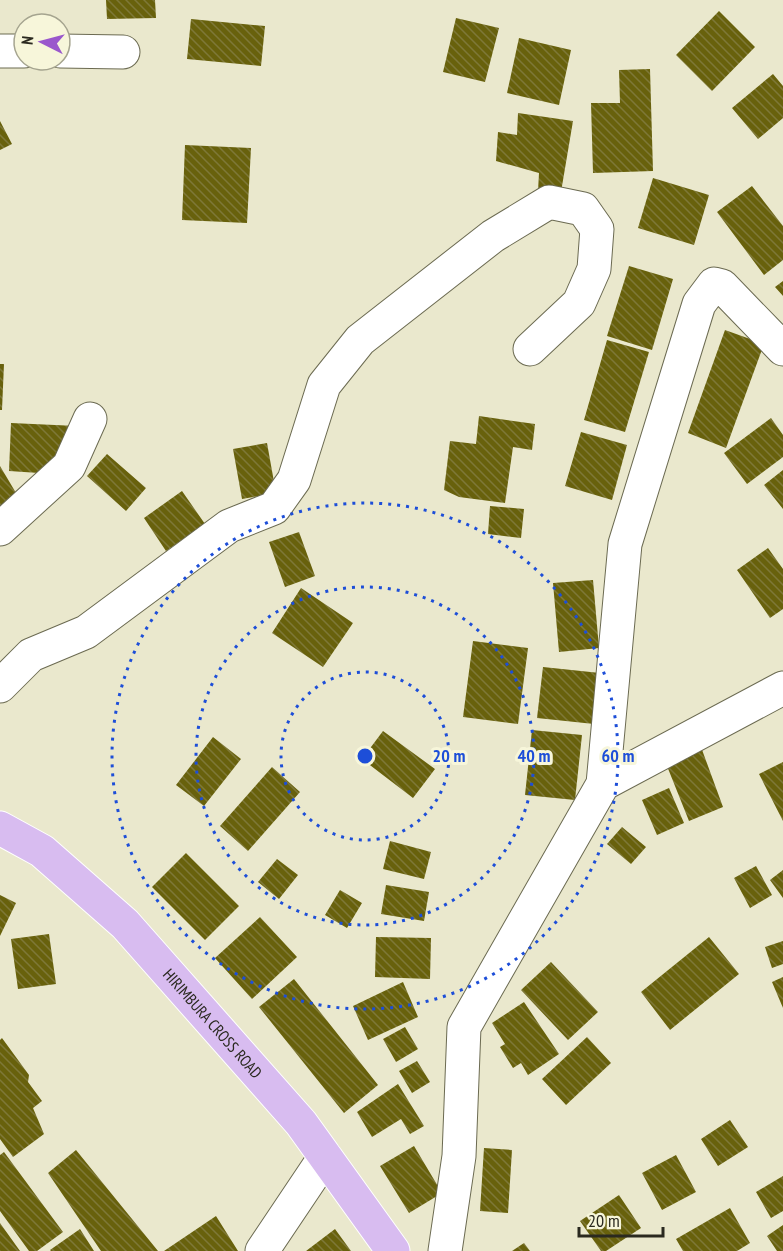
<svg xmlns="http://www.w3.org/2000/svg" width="783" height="1251" viewBox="0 0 783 1251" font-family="'PT Sans Narrow',sans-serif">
	<defs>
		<pattern id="building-back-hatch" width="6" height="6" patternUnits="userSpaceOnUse" patternTransform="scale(1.5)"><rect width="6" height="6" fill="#68610c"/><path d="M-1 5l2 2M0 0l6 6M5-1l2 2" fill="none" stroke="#7e7838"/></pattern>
	</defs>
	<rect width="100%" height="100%" fill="#eae8cd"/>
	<path fill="url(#building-back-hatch)" d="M106 0H155L156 18 107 19Z
		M719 11 755 47 712 91 676 55Z
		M456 18 499 28 485 82 443 72Z
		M191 19 265 26 261 66 187 59Z
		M519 38 571 50 559 105 507 93Z
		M650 69 653 171 593 173 591 103H620L619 70Z
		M773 74 783 86V118L758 139 732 108Z
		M518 113 573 121 561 192 538 191 539 173 496 161 498 132 517 135Z
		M0 121 12 144 0 150Z
		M185 145 251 148 247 223 182 220Z
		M653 178 709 195 694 245 638 228Z
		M752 186 783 226V260L764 275 717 212Z
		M629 266 673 279 652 350 607 336Z
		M783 281V296L775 287Z
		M725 330 764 344 726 448 688 433Z
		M607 340 649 352 625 432 584 420Z
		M0 364H4L2 410H0Z
		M479 416 535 424 532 450 513 447 505 503 459 497 444 490 450 441 476 444Z
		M771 418 783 435V457L747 484 724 453Z
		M11 423 77 426 54 474 9 471Z
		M581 432 627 445 612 500 565 486Z
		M267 443 276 493 242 499 233 449Z
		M107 454 146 488 126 511 87 476Z
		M0 466 19 498 0 510Z
		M783 470V509L764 485Z
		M182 491 205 524 166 551 144 518Z
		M490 506 524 509 521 538 488 534Z
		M299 532 315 576 285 587 269 542Z
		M768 548 783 569V609L770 618 737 570Z
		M593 580 599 648 559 652 553 583Z
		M301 588 353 623 323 667 272 633Z
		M473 641 528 648 518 724 463 717Z
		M543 667 600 673 594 724 537 718Z
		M532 730 582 735 575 800 525 795Z
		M383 731 435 769 413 798 362 759Z
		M213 737 241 759 204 806 176 785Z
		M701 747 723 807 689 821 665 761Z
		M783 762V821L759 774Z
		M272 767 300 792 248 851 220 826Z
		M669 788 684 823 657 835 642 800Z
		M622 827 646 847 631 864 607 844Z
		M390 841 431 852 424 879 383 869Z
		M186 853 239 906 205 940 152 887Z
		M277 859 298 875 279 899 258 882Z
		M756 866 772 895 750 908 734 878Z
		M783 870V898L770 880Z
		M386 885 429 892 424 921 381 914Z
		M340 890 362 903 347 928 325 915Z
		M0 895 16 903 0 936Z
		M260 917 297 957 252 999 215 958Z
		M49 934 56 984 18 989 11 939Z
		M376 937 431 938 430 979 375 977Z
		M709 937 739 974 670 1030 641 992Z
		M783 941V964L772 968 765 947Z
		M551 962 598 1012 568 1040 521 990Z
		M783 977V1008L772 982Z
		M294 979 378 1085 344 1113 259 1007Z
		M403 982 418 1017 368 1040 353 1006Z
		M524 1002 559 1054 528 1075 521 1063 513 1068 500 1047 505 1044 492 1023Z
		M405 1027 418 1049 396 1062 383 1039Z
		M587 1037 611 1063 566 1105 542 1079Z
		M2 1038 29 1075 28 1082 42 1101 33 1108 44 1134 13 1157 0 1139V1040Z
		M417 1061 430 1082 412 1093 399 1071Z
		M398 1084 424 1126 410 1134 401 1119 372 1137 357 1112Z
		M730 1120 748 1147 718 1166 701 1139Z
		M414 1146 442 1193 409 1213 380 1166Z
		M484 1148 512 1150 508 1213 480 1211Z
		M76 1150 158 1251H101L48 1173Z
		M4 1152 63 1232 37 1251H29L0 1211V1155Z
		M676 1155 696 1192 662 1210 642 1173Z
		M783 1176V1211L771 1218 756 1192Z
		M619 1195 641 1228 606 1251H601L580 1221Z
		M730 1208 750 1243 737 1251H683L676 1239Z
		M216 1216 238 1251H164Z
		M0 1223 20 1251H0Z
		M783 1225V1251H777L767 1236Z
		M80 1229 94 1251H51L50 1250Z
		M335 1229 351 1251H306Z
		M524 1243 530 1251H512Z"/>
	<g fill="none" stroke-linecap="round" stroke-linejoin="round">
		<g stroke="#6b6a51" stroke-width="35">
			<path id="minor" d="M0 51H24
				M60 51 123 52
				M0 529 69 466 90 419
				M0 686 31 655 86 632 229 526 274 508 294 480 324 385 360 340 493 236 549 202 583 209 597 229 594 269 579 303 530 349
				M603 784 625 544 699 304 714 284 722 286 783 349
				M262 1251 325 1157
				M445 1251 459 1156 464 1027 603 784 783 688"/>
		</g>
		<g stroke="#fff" stroke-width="35">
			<g id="major">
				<path id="s1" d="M0 828 42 851 125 924 301 1123 393 1251"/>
			</g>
		</g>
		<use href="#minor" stroke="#fff" stroke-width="33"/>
		<use href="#major" stroke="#d8bcf0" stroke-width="33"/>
	</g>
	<g fill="none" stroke="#1d4ed8" stroke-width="3" stroke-dasharray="3 6">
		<circle cx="365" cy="756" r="84"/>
		<circle cx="365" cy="756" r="169"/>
		<circle cx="365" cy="756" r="253"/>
	</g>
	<g text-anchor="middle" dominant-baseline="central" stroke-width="6" stroke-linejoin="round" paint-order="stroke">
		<g font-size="16" fill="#2a291f" stroke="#f7f6da">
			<text stroke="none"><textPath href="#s1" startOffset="291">HIRIMBURA CROSS ROAD</textPath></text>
		</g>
	</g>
	<circle cx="365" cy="756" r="9" fill="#1d4ed8" stroke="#f7f6da" stroke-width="3"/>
	<g font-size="18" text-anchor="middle" font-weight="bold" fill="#1d4ed8" stroke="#f7f6da" stroke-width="6" stroke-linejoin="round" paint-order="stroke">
		<text x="449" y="762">20 m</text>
		<text x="534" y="762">40 m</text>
		<text x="618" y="762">60 m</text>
	</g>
	<g transform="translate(42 42) rotate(276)"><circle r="28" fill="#f7f6da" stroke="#a5a48f" stroke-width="1.5"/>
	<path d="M0-4.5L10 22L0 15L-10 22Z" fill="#9a57cc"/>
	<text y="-9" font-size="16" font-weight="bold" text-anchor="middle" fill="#2a291f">N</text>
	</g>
	<path d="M579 1227v9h84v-9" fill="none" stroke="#2a291f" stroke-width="3"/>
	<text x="588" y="1227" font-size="18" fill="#2a291f" stroke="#f7f6da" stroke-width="4.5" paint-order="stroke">20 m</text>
</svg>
